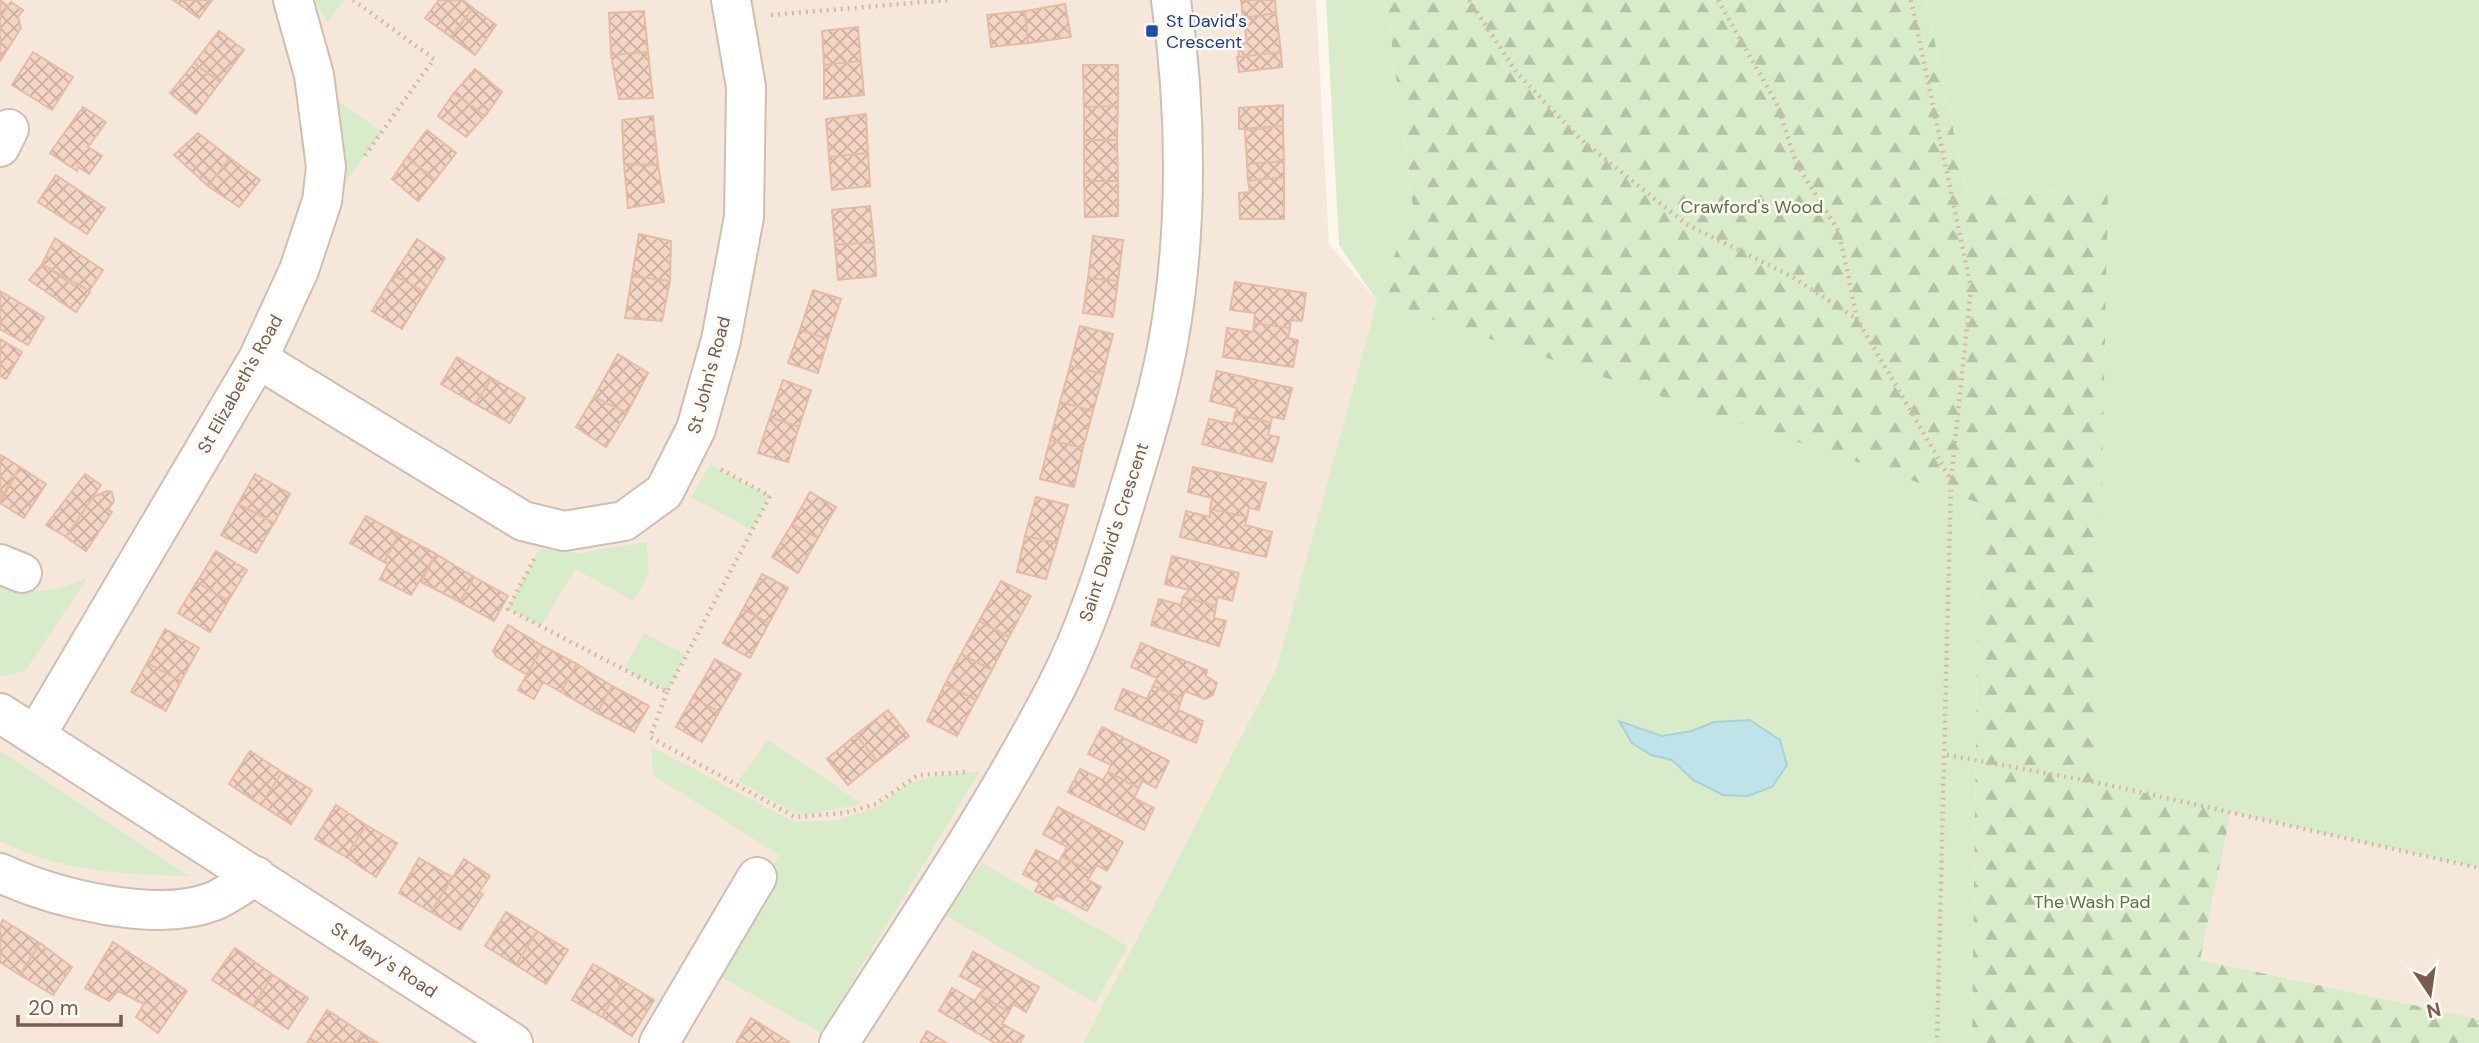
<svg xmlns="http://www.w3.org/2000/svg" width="2479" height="1043" viewBox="0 0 2479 1043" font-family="'DM Sans',sans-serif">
	<defs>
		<pattern id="forest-firs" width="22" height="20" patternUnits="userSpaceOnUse" patternTransform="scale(1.75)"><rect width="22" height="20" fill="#d8ecc9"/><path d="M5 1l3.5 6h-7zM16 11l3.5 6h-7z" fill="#b4c2a5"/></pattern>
		<pattern id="building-cross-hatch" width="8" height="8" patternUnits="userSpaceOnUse" patternTransform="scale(1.75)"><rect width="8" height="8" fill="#f3d5c3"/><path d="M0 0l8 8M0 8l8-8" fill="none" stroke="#cab0a1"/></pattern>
	</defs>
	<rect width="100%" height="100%" fill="#fdf6ec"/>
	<path fill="#f5e8da" d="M0 0H1316L1329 244 1377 301 1276 669 1083 1043H0Z
		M2231 812 2479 868V1019L2200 960Z"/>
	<path fill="#d8ecc9" d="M315 0H344L327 23Z
		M1326 0H1386L1413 207 1377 301 1979 502 1972 1043H1083L1276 669 1377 301 1339 245Z
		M1926 0H2479V868L2095 782 2108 189 1967 195Z
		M328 94 382 132 342 187Z
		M710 464 770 496 752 530 691 497Z
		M646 542 649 573 634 601 575 569 541 626 508 609 539 549 579 553Z
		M0 577C35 599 54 591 88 577L25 671 0 677Z
		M644 633 686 655 667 692 624 669Z
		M768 740 862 804 805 815 794 813 738 781Z
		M651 746 794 822 837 820 877 808 908 783 936 776 980 771 821 1033 708 970 779 855 653 775Z
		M0 750 189 876C127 875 56 871 0 841Z
		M982 863 1128 946 1095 1003 945 915Z"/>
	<path fill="url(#forest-firs)" d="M1386 0H1926L1967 195 2108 189 2096 782 2231 812 2200 960 2479 1019V1043H1972L1979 503 1377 301 1413 207Z"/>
	<path fill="#bfe3e8" stroke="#a5d3da" stroke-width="2" d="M1750 720 1780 740 1787 765 1772 787 1748 796 1723 795 1693 780 1672 760 1651 755 1632 743 1619 721 1662 736 1692 731 1714 722Z"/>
	<path fill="url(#building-cross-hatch)" stroke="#e6bba3" stroke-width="2" d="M0 0 8 6 0 17Z
		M173 0H212L199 18Z
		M439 0H463L473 8 451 37 425 18Z
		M1241 0H1275L1276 13 1243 18Z
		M11 2 23 10 18 17 21 28 0 61V18Z
		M1065 4 1071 37 1028 43 1025 11Z
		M473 8 496 25 475 55 451 37Z
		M644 11 648 52 611 55 609 13Z
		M1025 11 1028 43 991 47 987 15Z
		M1276 13 1281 52 1239 57 1238 45 1247 42 1243 18Z
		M858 27 861 61 824 65 822 31Z
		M219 31 244 50 220 82 194 63Z
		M33 52 73 77 52 110 12 85Z
		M648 52 653 98 619 99 611 55Z
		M1281 52 1282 67 1239 72 1237 57Z
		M861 61 864 95 824 99V65Z
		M194 63 220 82 196 114 170 93Z
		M1083 65H1118V106L1084 107Z
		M475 69 502 92 485 116 454 93Z
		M454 93 485 116 466 137 438 116Z
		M1283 105V126L1239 129V108Z
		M1118 106 1117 140H1084V107Z
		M83 107 106 122 88 147 102 156 89 174 78 167 77 171 50 153Z
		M866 114 868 153 829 157 826 119Z
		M653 116 658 165 624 164 622 120Z
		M1283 126 1284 161 1247 164 1245 130Z
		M427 130 456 153 435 180 407 157Z
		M198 133 230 158 208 186 174 155Z
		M1084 140H1117L1118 181H1084Z
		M868 153 870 186 832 190 829 157Z
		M407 157 435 180 418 201 392 179Z
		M230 158 260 180 239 207 208 186Z
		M1284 161V177L1248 181 1247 164Z
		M624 164 658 165 664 202 628 208Z
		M56 175 105 208 87 234 38 202Z
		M1284 177V219H1240L1239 193 1250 192 1248 181Z
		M1084 181H1118V216L1085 217Z
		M870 206 874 242 835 245 832 210Z
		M639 234 671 241 670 281 632 276Z
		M1093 236 1123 240 1118 281 1088 278Z
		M55 238 103 270 89 291 42 264Z
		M417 239 445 258 424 292 394 275Z
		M874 242 876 276 838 280 835 245Z
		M42 264 75 286 77 283 90 292 76 312 29 280Z
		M394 275 424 292 402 329 372 311Z
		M632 276 670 281 662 321 625 318Z
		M1088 278 1118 281 1113 317 1083 313Z
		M1235 282 1306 293 1302 321 1291 320 1290 328 1254 323 1255 313 1230 310Z
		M813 290 841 299 828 339 800 330Z
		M0 291 44 317 28 345 0 329Z
		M1254 323 1290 328 1288 338 1298 340 1293 367 1223 357 1227 328 1253 332Z
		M1080 326 1113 334 1103 374 1070 366Z
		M800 330 828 339 818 373 788 363Z
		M0 339 22 352 6 379 0 376Z
		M618 354 648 373 627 413 594 397Z
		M457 357 492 378 475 404 441 384Z
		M1070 366 1103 374 1093 411 1060 402Z
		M1217 371 1292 388 1284 419 1272 417 1271 423 1235 414 1237 408 1210 401Z
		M492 378 525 398 510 423 475 404Z
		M783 380 811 390 799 427 770 417Z
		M594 397 627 413 606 447 576 427Z
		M1060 402 1093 411 1083 448 1050 440Z
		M1235 414 1271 423 1268 435 1279 437 1272 462 1202 444 1209 419 1233 424Z
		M770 417 799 427 788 462 758 453Z
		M1050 440 1083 448 1074 487 1040 479Z
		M1 455 20 467 0 499V457Z
		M20 467 46 484 24 518 0 503Z
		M1193 467 1266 483 1259 510 1249 508 1247 517 1210 509 1212 498 1188 492Z
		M85 474 101 485 66 537 46 525Z
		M255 474 290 494 274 523 238 504Z
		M107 491 112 492 114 501 108 510 112 512 86 551 66 537 93 497Z
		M810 492 836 507 818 538 792 524Z
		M1036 497 1068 505 1057 543 1025 536Z
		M238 504 274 523 256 553 221 535Z
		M1210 509 1247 517 1245 525 1272 532 1266 557 1180 537 1186 511 1210 517Z
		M366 516 399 534 384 562 350 543Z
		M792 524 818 538 798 573 772 557Z
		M399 534 436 554 411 595 380 579 388 564 384 562Z
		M1025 536 1057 543 1046 579 1017 572Z
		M216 551 247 570 228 601 197 582Z
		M436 554 474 577 460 602 421 582Z
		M1172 556 1239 573 1232 601 1218 597 1216 606 1183 597 1189 590 1165 584Z
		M762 574 788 588 769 623 743 609Z
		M474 577 508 596 494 621 460 602Z
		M1001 581 1031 596 1009 637 979 621Z
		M197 582 228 601 210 632 178 613Z
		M1183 597 1216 606 1214 618 1226 621 1219 646 1151 625 1159 599 1181 605Z
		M743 609 769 623 750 658 723 643Z
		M979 621 1009 637 992 670 961 654Z
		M508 625 543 646 527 675 496 656 493 651Z
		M165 629 199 648 181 681 147 663Z
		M1141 643 1207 670 1206 676 1217 683 1213 695 1205 699 1185 691 1182 698 1153 686 1157 678 1131 667Z
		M543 646 577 664 561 692 543 682 534 699 518 690Z
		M961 654 992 670 976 700 945 684Z
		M715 659 741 674 719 712 693 697Z
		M147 663 181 681 166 711 131 692Z
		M577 664 612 686 597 713 561 692Z
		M945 684 976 700 957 736 927 721Z
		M612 686 649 706 634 732 597 713Z
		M1153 686 1182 698 1178 710 1203 721 1196 743 1115 709 1123 689 1147 699Z
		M693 697 719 712 702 742 676 727Z
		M888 710 909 736 877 761 856 735Z
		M1102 727 1169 761 1156 788 1142 781 1139 788 1108 772 1111 765 1088 754Z
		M856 735 877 761 848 785 827 759Z
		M250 751 282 772 261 805 229 784Z
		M1080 769 1103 780 1108 772 1139 788 1134 798 1154 808 1144 830 1068 792Z
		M282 772 312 790 291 824 261 805Z
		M336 805 366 825 346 857 315 839Z
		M1058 807 1123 842 1107 871 1097 865 1092 873 1062 856 1067 847 1043 834Z
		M366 825 397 843 376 877 346 857Z
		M1036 850 1059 862 1062 856 1092 873 1088 880 1101 887 1087 911 1057 895 1053 900 1035 891 1040 883 1023 874Z
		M419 858 452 877 431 912 399 893Z
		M464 859 490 876 479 892 483 894 460 930 431 912Z
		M506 912 537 931 516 965 485 946Z
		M3 920 40 943 20 975 0 962V925Z
		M537 931 568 950 546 984 516 965Z
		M113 942 187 991 158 1033 136 1017 144 1004 118 991 109 1001 85 988Z
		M40 943 72 967 53 995 20 975Z
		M235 948 273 975 253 1006 212 980Z
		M973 952 1039 987 1026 1012 1013 1004 1009 1012 979 994 984 989 960 976Z
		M593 964 623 981 602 1017 572 1000Z
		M273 975 308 998 288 1029 253 1006Z
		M623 981 654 1000 632 1036 602 1017Z
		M952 988 975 1001 979 994 1009 1012 1002 1024 1024 1036 1020 1043H995L939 1011Z
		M327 1010 362 1033 356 1043H307Z
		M751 1018 789 1042 788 1043H736Z
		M927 1031 947 1043H920Z
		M362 1033 378 1043H356Z"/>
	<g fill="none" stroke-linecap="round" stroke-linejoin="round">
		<g stroke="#d1beb0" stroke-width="42">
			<path id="minor" d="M0 147 9 129
				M258 359 523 521 564 531 624 521 664 492 696 429 721 340 744 217 746 87 731 0
				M0 564 22 573
				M0 713 513 1043
				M36 735 258 359 299 270 322 201 326 167 314 75 293 0
				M0 873C54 898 157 924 214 901 228 895 242 884 256 876
				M659 1043 757 877
				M839 1043C914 926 993 810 1057 686 1086 629 1105 569 1124 507 1140 453 1158 398 1168 343 1188 232 1187 112 1171 0"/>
		</g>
		<path stroke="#d9b8a5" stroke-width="4.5" stroke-dasharray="2 5" stroke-linecap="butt" d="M353 0 434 59 363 158
			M1469 0 1517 73 1579 138 1686 224 1791 276 1857 319
			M1718 0 1778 106 1796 163 1839 232 1857 319 1951 480
			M1911 0 1971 288 1951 480 1937 1043
			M771 15 948 0
			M534 559 508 609 667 692 770 496 718 468
			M667 692 650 737 795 817 844 813 876 804 918 775 968 772
			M1947 755 2095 782 2479 868"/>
		<use href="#minor" stroke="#fff" stroke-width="38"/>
	</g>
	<rect fill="#1a4fb4" stroke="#fffaf3" stroke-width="2.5" x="1145" y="24" width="14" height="14" rx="3.5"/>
	<g text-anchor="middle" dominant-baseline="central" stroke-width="5" stroke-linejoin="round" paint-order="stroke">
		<g font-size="18" fill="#164399" stroke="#fffaf3" text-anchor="start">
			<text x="1166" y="21">St David's<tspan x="1166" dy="21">Crescent</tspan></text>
		</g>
		<g font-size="18" fill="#537a41" stroke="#fffaf3">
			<text x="1752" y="207">Crawford's Wood</text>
			<text x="2092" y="902">The Wash Pad</text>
		</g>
		<g font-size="18" fill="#7a5c4d" stroke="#fffaf3">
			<text transform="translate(709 375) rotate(-75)">St John's Road</text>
			<text transform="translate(240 384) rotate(-61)">St Elizabeth's Road</text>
			<text transform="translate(1114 532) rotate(-72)">Saint David's Crescent</text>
			<text transform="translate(384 960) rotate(33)">St Mary's Road</text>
		</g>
	</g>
	<g transform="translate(2430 994) rotate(167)" stroke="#fffaf3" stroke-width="5" paint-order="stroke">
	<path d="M0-5L12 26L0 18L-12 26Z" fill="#7a5c4d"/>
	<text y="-10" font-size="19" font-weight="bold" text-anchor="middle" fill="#7a5c4d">N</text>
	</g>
	<path d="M18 1015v10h103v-10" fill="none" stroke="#7a5c4d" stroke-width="3.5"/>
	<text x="28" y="1015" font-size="21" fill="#7a5c4d" stroke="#fffaf3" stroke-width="5" paint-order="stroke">20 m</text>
</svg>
